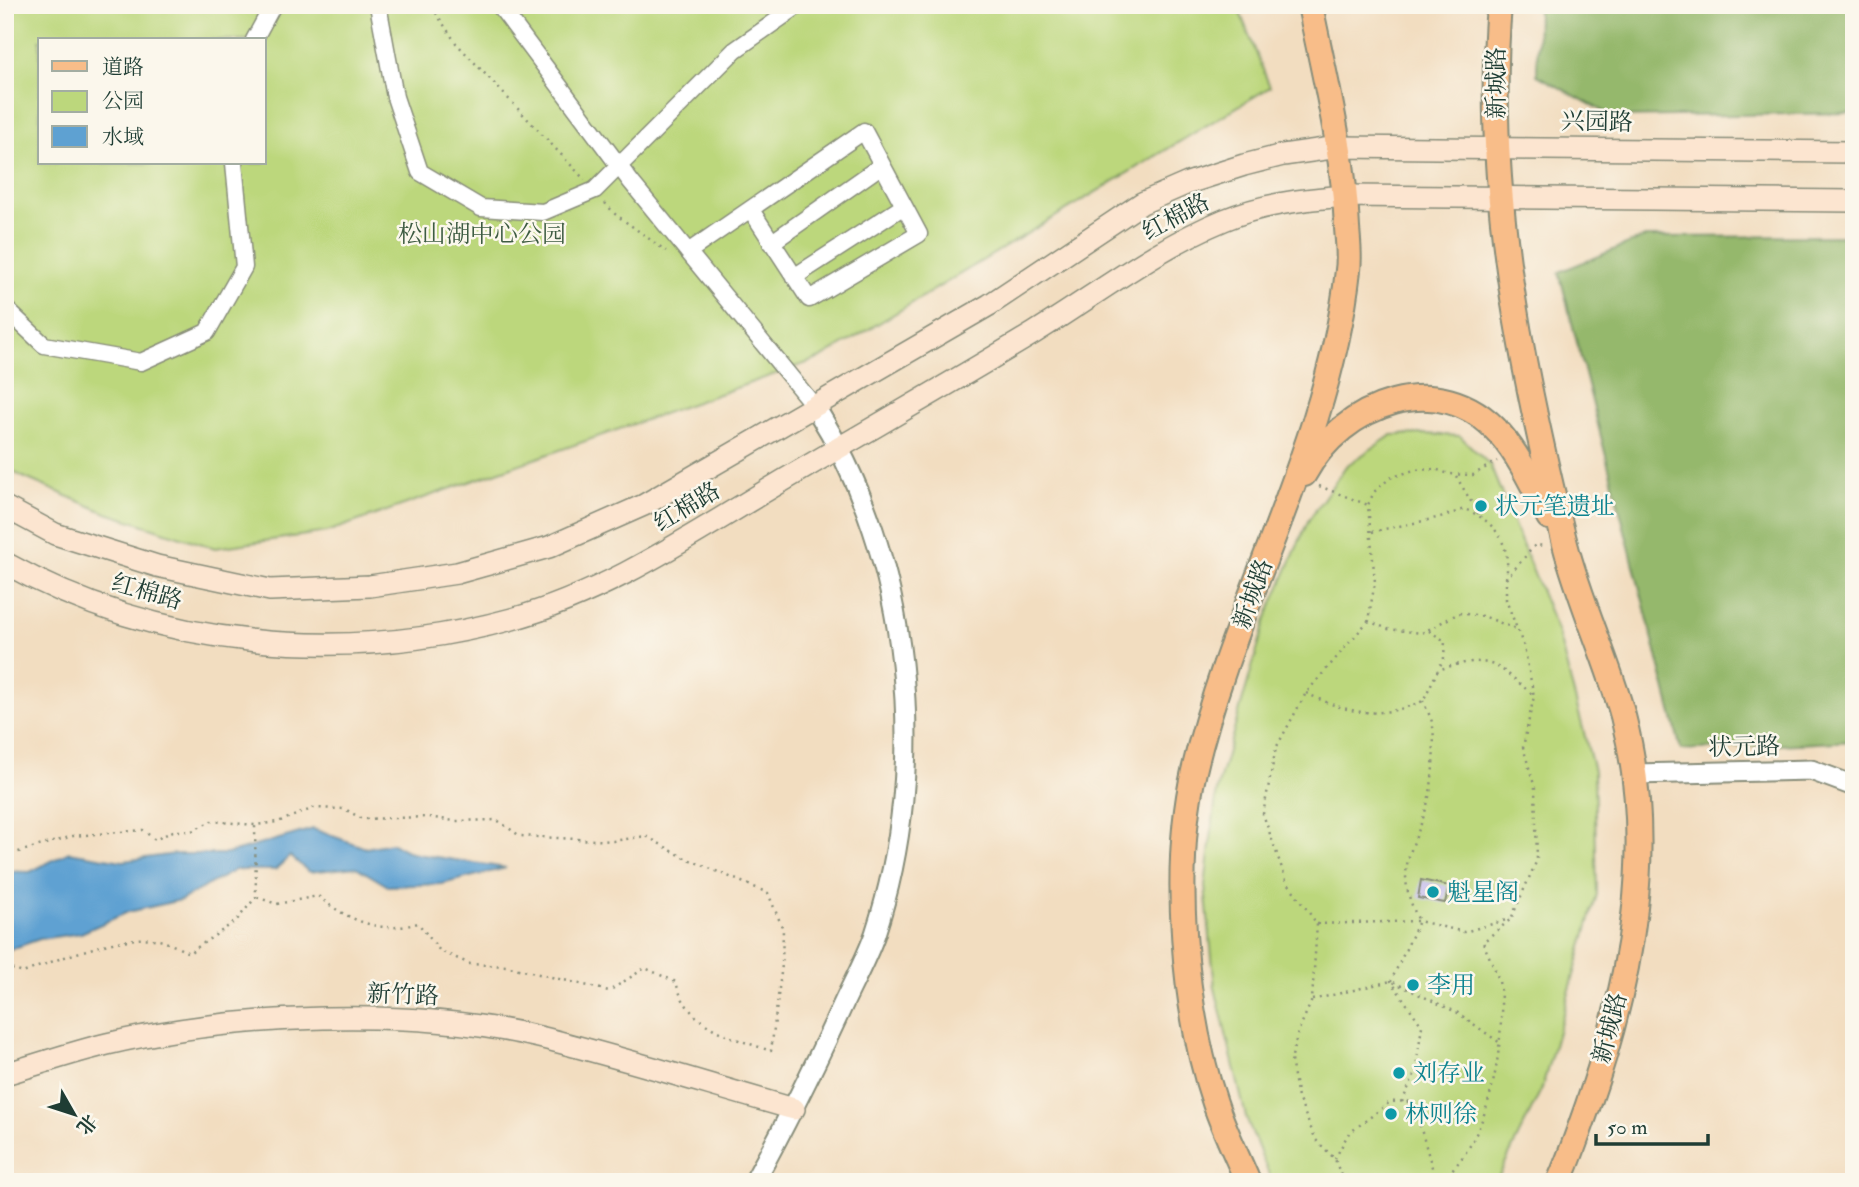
<svg xmlns="http://www.w3.org/2000/svg" width="1859" height="1187" viewBox="0 0 1859 1187" font-family="'IM FELL Double Pica','Noto Serif SC',serif">
	<rect width="100%" height="100%" fill="#fbf7ec"/>
	<filter id="ink" filterUnits="userSpaceOnUse"><feTurbulence type="fractalNoise" baseFrequency=".0143" numOctaves="2"/><feDisplacementMap in="SourceGraphic" scale="14" xChannelSelector="R" yChannelSelector="G"/><feConvolveMatrix kernelMatrix="1 2 1 2 8 2 1 2 1" color-interpolation-filters="sRGB"/></filter>
	<filter id="wash" filterUnits="userSpaceOnUse"><feTurbulence type="fractalNoise" baseFrequency=".00686" numOctaves="4" result="noise"/><feDisplacementMap in="SourceGraphic" scale="28" xChannelSelector="R" yChannelSelector="G"/><feGaussianBlur stdDeviation="1.57" result="paint"/><feColorMatrix in="noise" values="0 0 0 0 0 0 0 0 0 0 0 0 0 0 0 0 0 1.4 0 .05"/><feComposite in="paint" operator="in"/></filter>
	<g filter="url(#wash)">
		<rect width="100%" height="100%" fill="#f2ddc0"/>
		<path fill="#bcd77c" stroke="#6e8a58" stroke-width="2" fill-rule="evenodd" d="M5 5H1237L1270 87 821 358 327 532 215 548 104 512 21 476 5 466ZM40 40H264V163H40Z
			M1425 434 1460 436 1490 465 1558 633 1594 771 1597 894 1542 1088 1496 1182H1272L1246 1117 1215 988 1205 886 1217 789 1266 619 1308 521 1346 466 1392 435Z"/>
		<path fill="#95b86c" stroke="#5a7a50" stroke-width="2" d="M1538 5H1854V113L1613 117 1537 75Z
			M1854 236V741L1681 750 1559 272 1645 237Z"/>
		<path fill="#5ea1d2" stroke="#3e6f83" stroke-width="2" d="M313 829 366 848 391 843 411 853 506 868 442 884 388 886 356 867 309 872 290 856 275 870H235L181 900 128 912 81 933 40 939 5 951V871L30 872 69 852 123 861 175 854H227Z"/>
		<g id="blocks">
			<path fill="#c3bbec" d="M1421 880 1449 886 1445 903 1418 898Z"/>
		</g>
	</g>
	<g filter="url(#ink)">
		<use href="#blocks" fill-opacity="0" stroke="#888d7a" stroke-width="2"/>
		<g fill="none" stroke-linecap="round" stroke-linejoin="round">
			<g stroke="#888d7a" stroke-width="19">
				<path id="minor" d="M378 5 395 97 420 172 481 208 543 212 595 190 735 50 799 5
					M499 5 631 182 815 407
					M254 40 273 5
					M771 243 882 165
					M688 252 864 131 919 234 809 299 751 210
					M794 277 904 206
					M5 308 44 345 141 362 207 332 244 267 234 163"/>
			</g>
			<g stroke="#888d7a" stroke-width="23">
				<path id="tertiary" d="M1634 774 1811 770 1854 786
					M754 1182C785 1126 813 1069 840 1011 851 986 866 960 875 934 931 764 911 558 815 407"/>
			</g>
			<g stroke="#888d7a" stroke-width="24">
				<path id="secondary" d="M5 507 55 534 157 566 270 590 370 586 457 573 549 547 644 505 989 305 1142 203 1188 183 1244 165 1283 155 1339 147 1854 152
					M5 563C158 649 344 665 512 619 607 593 690 536 774 486 860 435 948 385 1034 333 1096 295 1156 248 1224 220 1262 204 1305 199 1346 196L1854 201
					M5 1074C39 1064 73 1052 107 1044 232 1014 414 1007 539 1037 625 1058 709 1085 794 1109"/>
			</g>
			<g stroke="#888d7a" stroke-width="28">
				<path id="primary" d="M1499 5C1484 187 1521 368 1565 544 1580 602 1607 658 1623 716 1657 847 1631 983 1587 1108 1578 1133 1570 1158 1559 1182
					M1304 474C1342 404 1440 365 1500 434 1521 458 1535 490 1549 517
					M1248 1182C1237 1156 1224 1130 1215 1103 1183 1009 1172 867 1194 771 1234 601 1329 446 1348 270 1350 257 1348 242 1347 228 1344 153 1325 79 1310 5"/>
			</g>
			<path stroke="#888d7a" stroke-width="2.5" stroke-dasharray="2 5" stroke-linecap="butt" d="M432 7 456 43 585 180
				M605 203 615 214 666 251
				M1456 476 1479 515
				M1319 486 1368 505
				M1372 532C1403 524 1435 521 1464 509 1495 520 1512 545 1506 578
				M1368 621 1388 629 1422 633 1459 613 1483 616 1516 629
				M1429 631 1445 641 1444 658 1438 670
				M1306 693C1349 714 1378 720 1423 701L1438 670C1490 653 1496 663 1534 696
				M5 856 73 836 143 830 155 840 173 831H192L211 821 255 825 278 822 314 808 345 809 362 819 428 817 454 821 497 820 520 836 613 841 646 836 683 857 768 893 783 929 782 965 771 1051C731 1037 688 1028 676 982L645 968 609 991 506 966 470 964 440 951 418 923C381 935 347 920 318 896L277 904 256 897
				M1317 924 1419 921 1464 932 1510 919
				M5 967 23 973C54 960 121 935 153 939 165 940 178 948 189 953L236 921 256 897 255 825
				M1312 1000 1391 981 1458 1013 1500 1043
				M1402 1102 1415 1073 1422 1026 1391 981 1419 921C1390 863 1417 851 1429 797 1433 783 1435 741 1433 727 1432 718 1426 709 1423 701
				M1335 1159 1348 1134 1390 1102 1407 1101 1416 1112 1436 1181
				M1343 1182 1335 1159 1316 1140 1298 1098 1291 1060 1298 1032 1312 1000 1317 924 1286 880 1263 814 1276 748 1306 693 1368 621 1375 582 1368 505 1374 492 1390 478 1414 470 1435 469 1449 474 1473 475 1497 461
				M1436 1182C1489 1152 1506 1044 1500 987 1498 972 1488 956 1483 942L1511 919 1537 860 1535 788 1523 747 1534 696 1524 647 1506 600V579L1535 545 1546 546"/>
			<use href="#minor" stroke="#fff" stroke-width="16"/>
			<use href="#tertiary" stroke="#fff" stroke-width="19"/>
			<use href="#secondary" stroke="#fce5d0" stroke-width="21"/>
			<use href="#primary" stroke="#f8bd89" stroke-width="24"/>
		</g>
	</g>
	<g fill="#0f9aa8" stroke="#fbf7ec" stroke-width="2.5">
		<circle cx="1481" cy="506" r="7"/>
		<circle cx="1433" cy="892" r="7"/>
		<circle cx="1413" cy="985" r="7"/>
		<circle cx="1399" cy="1073" r="7"/>
		<circle cx="1391" cy="1114" r="7"/>
	</g>
	<g text-anchor="middle" dominant-baseline="central" stroke-width="5" stroke-linejoin="round" paint-order="stroke">
		<g font-size="24" fill="#1f3d34" stroke="#fbf7ec">
			<text transform="translate(1496 83) rotate(-90)">新城路</text>
			<text transform="translate(1597 122) rotate(1)">兴园路</text>
			<text transform="translate(1176 217) rotate(-28)">红棉路</text>
			<text transform="translate(687 507) rotate(-31)">红棉路</text>
			<text transform="translate(147 592) rotate(16)">红棉路</text>
			<text transform="translate(1253 594) rotate(-70)">新城路</text>
			<text transform="translate(1744 747) rotate(-1)">状元路</text>
			<text transform="translate(403 995) rotate(2)">新竹路</text>
			<text transform="translate(1610 1028) rotate(-75)">新城路</text>
		</g>
		<g font-size="24" fill="#3e5c42" stroke="#fbf7ec">
			<text x="482" y="234">松山湖中心公园</text>
		</g>
		<g font-size="24" fill="#0d838f" stroke="#fbf7ec" text-anchor="start">
			<text x="1495" y="506">状元笔遗址</text>
			<text x="1447" y="892">魁星阁</text>
			<text x="1427" y="985">李用</text>
			<text x="1413" y="1073">刘存业</text>
			<text x="1405" y="1114">林则徐</text>
		</g>
	</g>
	<rect width="1859" height="1187" fill="none" stroke="#fbf7ec" stroke-width="28"/>
	<rect x="38" y="38" width="228" height="126" fill="#fbf7ec" stroke="#a3ada2" stroke-width="2"/>
	<rect x="52" y="61" width="35" height="10" fill="#f8bd89" stroke="#a3ada2" stroke-width="2"/>
	<text x="102" y="74" font-size="21" fill="#1f3d34">道路</text>
	<rect x="52" y="91" width="35" height="21" fill="#bcd77c" stroke="#a3ada2" stroke-width="2"/>
	<text x="102" y="108" font-size="21" fill="#1f3d34">公园</text>
	<rect x="52" y="126" width="35" height="21" fill="#5ea1d2" stroke="#a3ada2" stroke-width="2"/>
	<text x="102" y="144" font-size="21" fill="#1f3d34">水域</text>
	<g transform="translate(74 1114) rotate(129)" stroke="#fbf7ec" stroke-width="5" paint-order="stroke">
	<path d="M0-5L12 26L0 18L-12 26Z" fill="#1f3d34"/>
	<text y="-10" font-size="19" font-weight="bold" text-anchor="middle" fill="#1f3d34">北</text>
	</g>
	<path d="M1596 1134v10h112v-10" fill="none" stroke="#1f3d34" stroke-width="3.5"/>
	<text x="1607" y="1134" font-size="21" fill="#1f3d34" stroke="#fbf7ec" stroke-width="5" paint-order="stroke">50 m</text>
</svg>
